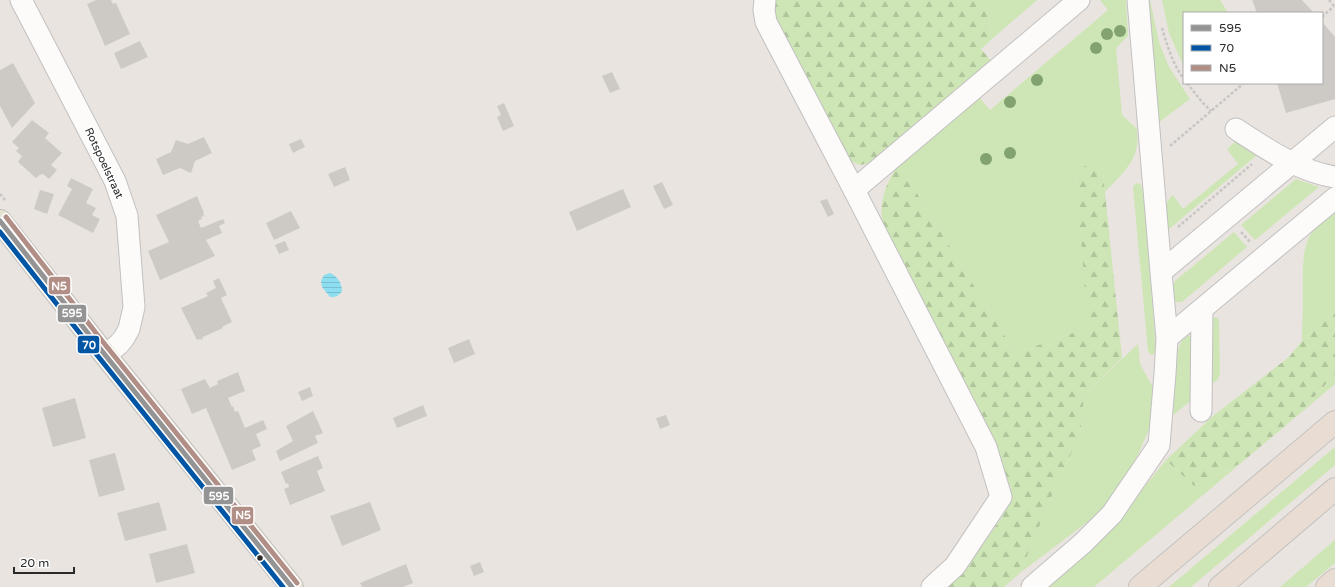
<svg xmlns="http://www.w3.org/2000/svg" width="1335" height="587" viewBox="0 0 1335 587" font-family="'Varela Round',sans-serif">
	<defs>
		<pattern id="forest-firs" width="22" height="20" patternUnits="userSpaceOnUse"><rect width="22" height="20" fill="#cee6b5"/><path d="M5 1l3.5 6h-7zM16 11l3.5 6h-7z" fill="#b1c59c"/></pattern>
		<pattern id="water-rules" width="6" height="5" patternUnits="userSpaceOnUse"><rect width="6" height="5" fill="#8ddef0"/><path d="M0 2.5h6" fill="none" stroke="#7abfce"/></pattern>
	</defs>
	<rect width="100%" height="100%" fill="#e9e4df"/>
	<path fill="#cee6b5" d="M985 0H1037L992 39Z
		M1100 0H1126L1128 36 1116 48 1122 115 1137 129C1137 134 1138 140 1137 145 1135 164 1117 179 1105 192L1103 173 1076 176 1089 328 1015 353 899 164 980 98 990 110 1108 10Z
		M1146 0H1150L1159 42 1169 67 1190 99 1158 123Z
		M1162 0H1220L1228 13H1184V67L1169 33Z
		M1236 141 1257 155 1168 230C1166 216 1161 206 1173 195L1183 209 1238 164 1227 149Z
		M1296 179 1319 187 1255 240 1241 225Z
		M1137 183 1140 184 1143 189 1156 349 1154 354 1151 355 1148 351 1133 188 1134 185Z
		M1335 214V312L1302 341C1302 326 1303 310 1303 294 1303 262 1299 229 1335 214Z
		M1234 232 1247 247 1182 302H1175C1170 297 1172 287 1175 281Z
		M1211 317 1218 318 1219 321 1220 373C1219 379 1215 384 1209 384Z
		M1191 334 1193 335 1192 400 1173 415 1178 349 1182 340Z
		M1138 344 1140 364 1156 393 1153 420 1131 471 1102 511 1020 573 1055 488 1080 435 1084 395Z
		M1335 374V384L1297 416Z
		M1335 447V465L1191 587H1169Z
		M1166 460 1194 486 1241 463 1094 587H1043L1114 525Z
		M1335 540V563L1306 587H1280Z"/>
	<path fill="url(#forest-firs)" d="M772 0H985L992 39 981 49 992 62 870 163 860 165 850 161 776 20Z
		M899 164 1015 353 1088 328 1076 176 1082 167 1094 164 1103 173 1122 358 1084 395 1080 435 1055 488 1020 573 1004 587H944L975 556 1002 517 1011 488 979 410 926 313 882 225C880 200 884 186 899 164Z
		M1335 312V374L1297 416 1241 463 1194 486 1166 460 1213 416 1289 357 1302 341Z"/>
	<path fill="url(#water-rules)" d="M330 273C337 276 342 283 342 291 339 296 336 297 330 297L322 287 321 281 324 275Z"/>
	<path fill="#cdcac6" d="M96 0H111L113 4 116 3 130 34 105 46 87 4Z
		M1252 0H1302L1314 13H1257Z
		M1322 22 1335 37V99L1286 113 1277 83H1322Z
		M140 41 148 57 121 69 114 53Z
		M13 63 35 103 12 128 0 106V70Z
		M612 72 620 89 610 93 602 76Z
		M504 103 514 126 503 131 497 117 501 115 497 106Z
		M32 120 49 133 45 138 62 153 51 165 57 170 49 179 43 174 42 175 41 174 36 178 18 162 22 156 16 151 19 148 12 142Z
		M204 137 212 153 195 161 191 173 180 168 163 175 156 159 171 152 176 140 188 144Z
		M301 139 305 147 293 153 289 144Z
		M345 167 350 180 334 187 328 174Z
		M71 178 93 189 86 203 96 208 92 215 100 219 93 233 58 215 72 189 67 186Z
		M662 182 673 205 664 209 653 186Z
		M623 189 631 207 577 231 569 212Z
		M40 190 54 194 47 214 34 209Z
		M197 196 204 213H203L204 216 201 217 202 219 198 221 201 228 223 219 225 223 219 226 222 233 206 240 215 256 160 280 148 251 169 242 156 215Z
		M827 199 834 214 828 217 820 201Z
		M291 211 300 228 274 240 266 223Z
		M285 241 289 250 279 254 275 245Z
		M219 278 227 295 221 298 232 322 222 327 223 328 203 337 202 340 200 339 197 340 181 308 208 296 206 293 216 288 213 281Z
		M469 339 475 354 454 363 448 348Z
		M238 372 245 391 228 398 232 407 233 406 235 412 238 411 245 428 263 420 267 429 256 434 261 446 252 450 256 460 232 470 206 408 192 414 181 389 205 379 210 388 218 384 217 381Z
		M310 387 313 396 302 401 298 392Z
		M75 398 86 438 53 447 42 408Z
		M423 405 427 416 397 428 393 418Z
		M313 411 323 433 315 436 318 443 280 461 276 451 293 441 286 426Z
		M666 415 670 425 660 429 656 418Z
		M115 453 125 490 99 497 89 460Z
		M318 456 323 468 317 471 325 491 290 505 284 489 289 487 288 483 286 484 281 472Z
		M159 502 167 530 125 541 117 513Z
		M370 502 381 530 342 546 330 516Z
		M187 544 195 573 156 583 149 554Z
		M480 562 484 572 474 576 470 566Z
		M406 564 413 583 403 587H362L360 583Z"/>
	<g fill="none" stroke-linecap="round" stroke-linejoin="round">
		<g stroke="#c2c0c1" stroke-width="23">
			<path id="minor" d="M21 0 115 181 127 216 134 307 129 329 124 338 119 344 106 355
				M765 0 764 10 766 22 854 190 986 447 1001 497 955 566 932 587
				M1138 0 1161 272
				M1236 129C1265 148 1300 172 1335 177
				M854 190 1079 0
				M1167 338 1335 198
				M1201 411 1202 309
				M1032 587 1083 543 1112 514 1159 445 1165 374 1167 338 1161 272 1335 127"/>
		</g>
		<g stroke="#c4c3c1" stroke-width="24">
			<path id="major" d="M0 221 98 346 292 587"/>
		</g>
		<g stroke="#c4c3c1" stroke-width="24">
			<path id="highway" d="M1140 587 1335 422
				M1220 587 1335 489
				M1327 587 1335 580"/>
		</g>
		<path stroke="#c6c6c5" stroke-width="2.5" stroke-dasharray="3 2" stroke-linecap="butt" d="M1329 0 1334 6H1335
			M1322 17 1334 6
			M1162 28C1167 45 1173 65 1184 79
			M1187 83 1202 102 1211 111
			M1170 146 1244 83
			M0 194 6 201
			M1178 227 1252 164
			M1241 232 1251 243"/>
		<use href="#minor" stroke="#fcfbfa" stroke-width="21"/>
		<use href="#major" stroke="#e7e1d2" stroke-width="22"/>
		<use href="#highway" stroke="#e9dcd3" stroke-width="22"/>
		<g stroke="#fff" stroke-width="8">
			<path id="bus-1" d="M0 221 98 346 292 587"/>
		</g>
		<g stroke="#fff" stroke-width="8">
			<path id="bus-2" d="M0 232 93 350 283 587"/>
		</g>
		<g stroke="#fff" stroke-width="8">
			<path id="bus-3" d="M6 217 103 342 297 583"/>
		</g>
		<use href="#bus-1" stroke="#949494" stroke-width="5"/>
		<use href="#bus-2" stroke="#0056a4" stroke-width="5"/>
		<use href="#bus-3" stroke="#b18f86" stroke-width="5"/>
	</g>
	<g fill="#82a270">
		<circle cx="1120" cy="31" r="6"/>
		<circle cx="1107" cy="34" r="6"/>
		<circle cx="1096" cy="48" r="6"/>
		<circle cx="1037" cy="80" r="6"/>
		<circle cx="1010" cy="102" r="6"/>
		<circle cx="1010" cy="153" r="6"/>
		<circle cx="986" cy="159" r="6"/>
	</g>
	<circle fill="#2a2a2a" stroke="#fff" stroke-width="1.5" cx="260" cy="558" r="3.5"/>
	<g text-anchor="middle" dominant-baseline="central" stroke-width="3.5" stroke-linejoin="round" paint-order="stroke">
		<g font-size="11" fill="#2a2a2a" stroke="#fff">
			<text transform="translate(104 163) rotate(65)">Rotspoelstraat</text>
		</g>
	</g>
	<g stroke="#fff" stroke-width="1.5">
		<rect x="48" y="276" width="23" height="19" rx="4" fill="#b18f86"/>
		<rect x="57" y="304" width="30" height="19" rx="4" fill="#949494"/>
		<rect x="77" y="335" width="23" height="19" rx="4" fill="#0056a4"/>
		<rect x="203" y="486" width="31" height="19" rx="4" fill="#949494"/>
		<rect x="231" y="506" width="23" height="19" rx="4" fill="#b18f86"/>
	</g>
	<g font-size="11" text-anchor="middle" font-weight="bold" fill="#fff">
		<text x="59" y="290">N5</text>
		<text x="72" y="317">595</text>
		<text x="89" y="349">70</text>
		<text x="219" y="500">595</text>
		<text x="243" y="519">N5</text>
	</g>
	<rect x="1183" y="12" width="140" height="72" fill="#ffffff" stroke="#aaaaaa"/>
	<rect x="1191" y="25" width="20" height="6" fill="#949494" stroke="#aaaaaa"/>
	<text x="1219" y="32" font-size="12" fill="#2a2a2a">595</text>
	<rect x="1191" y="45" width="20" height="6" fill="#0056a4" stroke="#aaaaaa"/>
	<text x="1219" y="52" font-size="12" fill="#2a2a2a">70</text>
	<rect x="1191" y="65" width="20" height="6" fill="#b18f86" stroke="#aaaaaa"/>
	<text x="1219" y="72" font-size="12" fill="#2a2a2a">N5</text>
	<path d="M14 567v6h60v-6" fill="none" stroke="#2a2a2a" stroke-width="2"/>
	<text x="20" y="567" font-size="12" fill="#2a2a2a" stroke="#ffffff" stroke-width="3" paint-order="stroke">20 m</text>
</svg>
